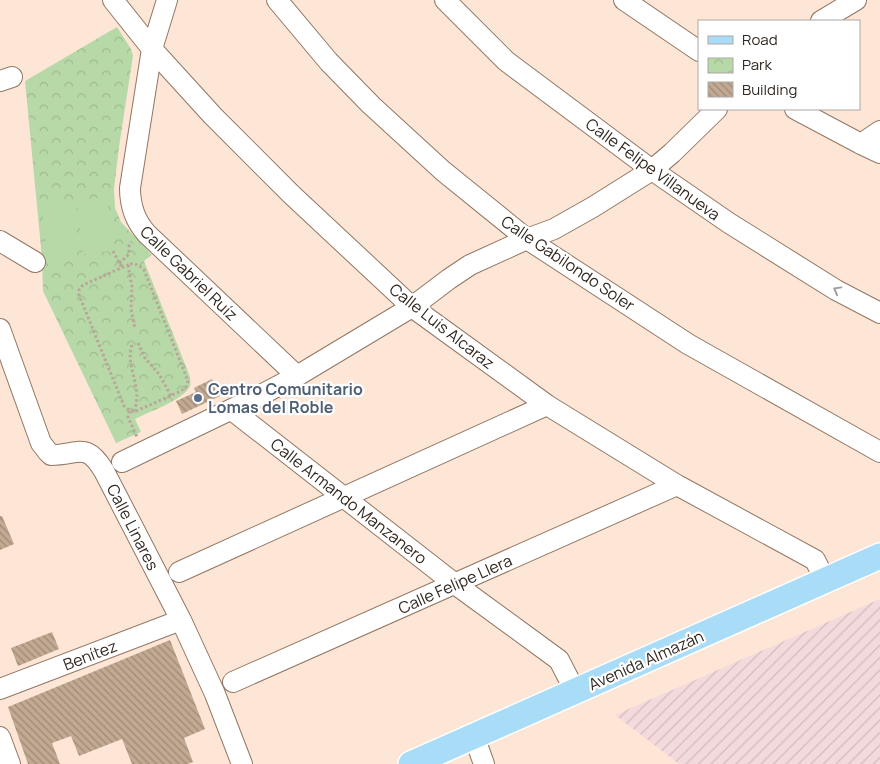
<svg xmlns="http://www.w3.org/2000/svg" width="880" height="764" viewBox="0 0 880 764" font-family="Manrope,sans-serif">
	<defs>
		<pattern id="industrial-furrows" width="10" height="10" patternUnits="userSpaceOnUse" patternTransform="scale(1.25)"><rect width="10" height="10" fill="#f5dadd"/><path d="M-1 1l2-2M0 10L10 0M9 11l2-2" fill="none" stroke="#d2bbbd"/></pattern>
		<pattern id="park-crowns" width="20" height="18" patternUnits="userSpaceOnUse" patternTransform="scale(1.25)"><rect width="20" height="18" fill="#b7d9a8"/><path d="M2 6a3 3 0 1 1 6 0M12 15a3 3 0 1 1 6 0" fill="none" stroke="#9eba90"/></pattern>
		<pattern id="building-back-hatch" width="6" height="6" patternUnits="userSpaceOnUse" patternTransform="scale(1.25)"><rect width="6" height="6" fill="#c1a992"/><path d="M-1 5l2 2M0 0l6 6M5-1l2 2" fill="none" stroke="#9d8a77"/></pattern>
	</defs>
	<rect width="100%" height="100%" fill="#fee6d6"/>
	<path fill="url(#industrial-furrows)" d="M880 599V764H679L615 715Z"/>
	<path fill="url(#park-crowns)" d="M117 27 131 49 133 56 119 147 114 189 115 208 121 222 152 255 144 261 189 374C190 378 191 382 190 386 184 400 148 412 135 419L141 432 116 443 43 291 42 258 25 81Z"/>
	<path fill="#b7d9a8" d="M107 197 113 251 83 254 77 201Z
		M72 202 77 255 47 259 42 206Z"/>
	<path fill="url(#building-back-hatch)" d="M212 379 220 396 182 414 176 401 196 392 194 388Z
		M0 516H2L14 544 0 550Z
		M52 632 59 649 18 666 11 648Z
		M170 640 205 729 184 738 193 762 188 764H132L122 739 79 756 71 736 52 743 60 764H28L8 707Z"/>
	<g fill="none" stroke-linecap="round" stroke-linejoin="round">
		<g stroke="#917764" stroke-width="22">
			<path id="minor" d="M113 0 152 49 213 116 292 195 412 307 547 405 677 485 815 560 825 580
				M167 0 152 49 130 188C130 206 135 221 147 234L297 376
				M277 0 329 62 371 105 443 171 527 239 688 344 880 452
				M445 0 506 61 652 170 729 223 836 290 880 313
				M624 0 699 51
				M821 21 856 0
				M0 81 12 77
				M795 109 861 144 880 153
				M861 144 880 131
				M0 241 35 262
				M0 329 41 443 48 452 51 455C79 455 86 441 104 471L181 620 215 694 242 764
				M232 410 455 584 559 660 575 691
				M122 462 257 397 297 376 412 307 449 279 470 265 527 239 554 229 593 207 652 170 672 153 717 109
				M179 572 547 405
				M233 682 677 485
				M0 689 181 620
				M474 736 484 764
				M0 737 10 764"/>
		</g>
		<g stroke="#fff" stroke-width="28">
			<path id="major" d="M411 764 880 556"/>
		</g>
		<path stroke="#b9a698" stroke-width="3" stroke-dasharray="2.5 2.5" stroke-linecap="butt" d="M113 251 122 268
			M119 263C126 257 130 256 129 246L132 242
			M130 264C136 263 140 266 144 270L188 381 186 387 181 391 134 412 129 410 124 406 79 295V290L83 285Z
			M128 265 132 287 131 309 135 329
			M138 343 145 358 159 374 171 396
			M132 345C127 360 134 373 136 388 138 395 136 404 135 411
			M130 411 128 417 137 437"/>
		<use href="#minor" stroke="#fff" stroke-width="20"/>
		<use href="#major" stroke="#a9dcf7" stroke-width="25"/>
	</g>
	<defs><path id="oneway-chevron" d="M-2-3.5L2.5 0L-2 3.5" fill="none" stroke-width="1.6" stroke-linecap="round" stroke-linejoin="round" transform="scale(1.25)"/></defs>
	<use stroke="#a29e9a" href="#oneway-chevron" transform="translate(837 290) rotate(-151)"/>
	<circle fill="#5c6f8a" stroke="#fff" stroke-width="2" cx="198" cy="398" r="5"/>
	<g text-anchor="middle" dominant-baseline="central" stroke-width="4.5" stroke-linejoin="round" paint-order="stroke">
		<g font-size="16" fill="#31271f" stroke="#fff">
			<text transform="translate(653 169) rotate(36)">Calle Felipe Villanueva</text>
			<text transform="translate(568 263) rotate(34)">Calle Gabilondo Soler</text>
			<text transform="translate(189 273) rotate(44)">Calle Gabriel Ruíz</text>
			<text transform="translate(442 326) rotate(38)">Calle Luis Alcaraz</text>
			<text transform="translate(349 501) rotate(38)">Calle Armando Manzanero</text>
			<text transform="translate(133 527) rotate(63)">Calle Linares</text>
			<text transform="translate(455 584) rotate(-24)">Calle Felipe Llera</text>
			<text transform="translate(90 655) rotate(-21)">Benítez</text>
			<text transform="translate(646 660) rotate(-24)">Avenida Almazán</text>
		</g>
		<g font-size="16" font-weight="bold" fill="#4e5e75" stroke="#fff" text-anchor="start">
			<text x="208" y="389">Centro Comunitario<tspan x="208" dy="18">Lomas del Roble</tspan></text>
		</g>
	</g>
	<rect x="698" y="20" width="162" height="90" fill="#ffffff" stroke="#ada9a5"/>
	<rect x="708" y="36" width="25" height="8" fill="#a9dcf7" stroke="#ada9a5"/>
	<text x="742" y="45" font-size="15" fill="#31271f">Road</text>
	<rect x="708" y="58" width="25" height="15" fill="url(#park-crowns)" stroke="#ada9a5"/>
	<text x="742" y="70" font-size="15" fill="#31271f">Park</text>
	<rect x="708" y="82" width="25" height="15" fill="url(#building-back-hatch)" stroke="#ada9a5"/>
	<text x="742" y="95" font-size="15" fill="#31271f">Building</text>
</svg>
